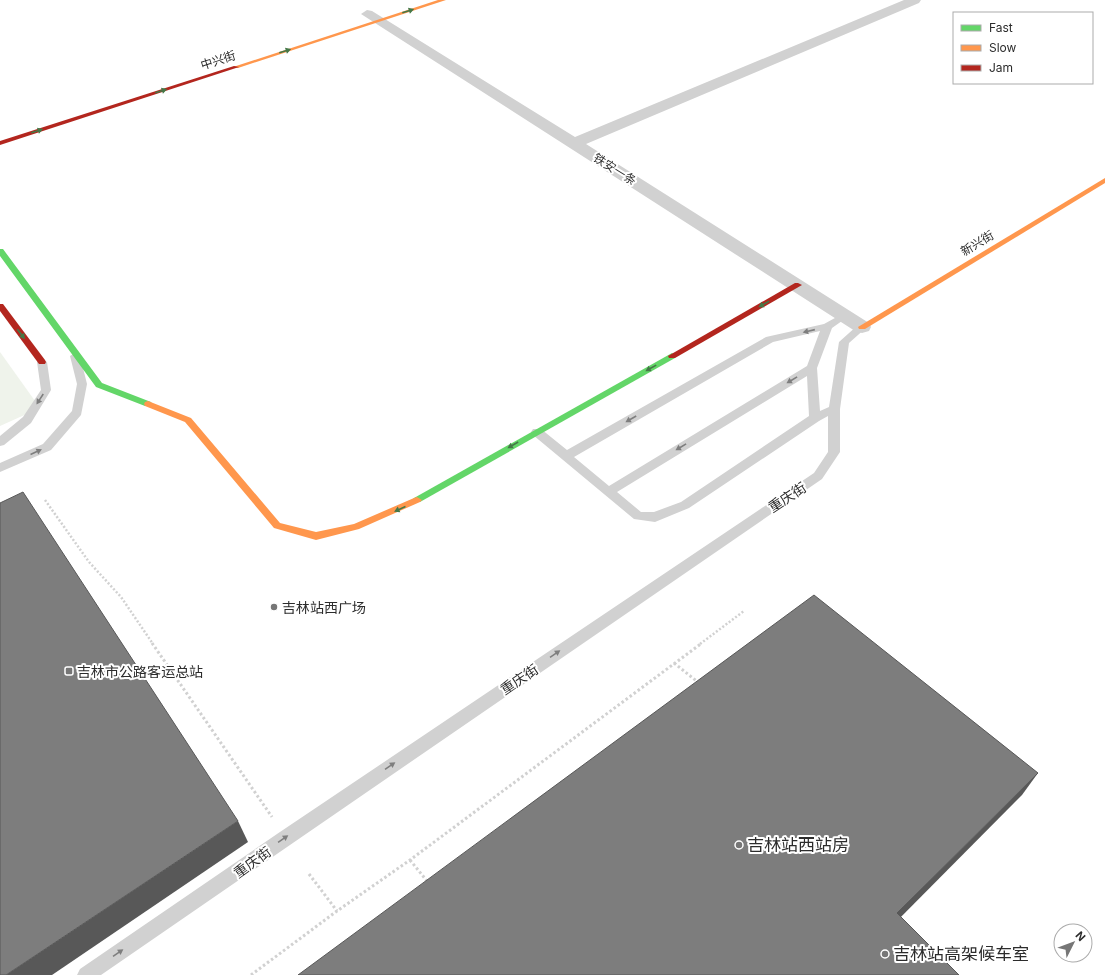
<svg xmlns="http://www.w3.org/2000/svg" width="1105" height="975" font-family="Inter,'Noto Sans SC',sans-serif">
<style>
.green{fill:#eff3eb}
.lines{fill:none;stroke-linecap:round;stroke-linejoin:round}
.path-far1{stroke:#d1d1d1;stroke-width:2.5;stroke-dasharray:2 2;stroke-linecap:butt}
.path{stroke:#d1d1d1;stroke-width:3;stroke-dasharray:2.5 2.5;stroke-linecap:butt}
.lane{fill:#d1d1d1;fill-rule:evenodd}
.street{fill:#d1d1d1;fill-rule:evenodd}
.fast{fill:#63d668;fill-rule:evenodd}
.slow{fill:#ff974d;fill-rule:evenodd}
.jam{fill:#b3261e;fill-rule:evenodd}
.shaded-wall{fill:#585858}
.building{fill:#7d7d7d;stroke:#585858}
.oneway{fill:#457847}
.oneway2{fill:#7e7e7e}
.poi-dot{fill:#767676;stroke:#fff;stroke-width:1.5}
.labels{text-anchor:middle;dominant-baseline:central;stroke-width:4;stroke-linejoin:round;paint-order:stroke}
.far-street-label{font-size:12px;fill:#2c2c2c;stroke:#fff}
.street-label{font-size:14px;fill:#2c2c2c;stroke:#fff}
.poi-label{font-size:14px;fill:#2c2c2c;stroke:#fff;text-anchor:start}
.near-poi-label{font-size:17px;fill:#2c2c2c;stroke:#fff;text-anchor:start}
</style>
<rect width="100%" height="100%" fill="#fff"/>
<polygon class="green" points="0,352 40,408 0,426"/>
<g class="lines">
<g class="path-far1">
<polyline points="45,500 89,562 121,597 153,644"/>
<polyline points="700,644 744,611"/>
</g>
<g class="path">
<polyline points="152,643 272,817"/>
<polyline points="674,663 699,683"/>
<polyline points="410,860 427,881"/>
<polyline points="309,874 337,911"/>
<polyline points="251,975 337,911 410,860 702,643"/>
</g>
<g class="lane">
<path d="M 844,313 L 849,316 L 832,328 L 817,368 L 820,411 L 829,407 L 839,342 L 858,325 L 862,324 L 867,327 L 849,343 L 840,409 L 840,452 L 822,479 L 101,975 L 77,975 L 80,969 L 277,834 L 814,473 L 828,452 L 828,416 L 819,421 L 689,508 L 655,522 L 634,519 L 533,435 L 531,432 L 533,429 L 541,429 L 567,450 L 766,337 L 824,324 ZM 820,331 L 807,366 L 609,486 L 574,457 L 773,342 ZM 807,376 L 809,416 L 681,502 L 654,512 L 641,512 L 617,492 Z"/>
<polygon points="75,353 80,356 87,384 81,415 51,450 0,472 0,463 43,444 72,411 77,384 70,356"/>
<polygon points="42,359 47,362 51,390 31,423 4,445 0,446 0,436 23,417 41,390 37,362"/>
</g>
<polygon class="street" points="904,0 921,0 919,3 586,144 869,323 871,327 869,331 862,333 855,331 361,14 367,10 372,11 575,137"/>
<g class="fast">
<polygon points="0,249 3,249 102,383 151,402 152,404 151,406 145,406 96,387 0,256"/>
<polygon points="672,353 676,356 675,358 420,502 414,502 412,500 414,498"/>
</g>
<g class="slow">
<polygon points="438,0 446,0 238,68 233,67"/>
<polygon points="1105,178 1105,183 865,329 859,329 858,327"/>
<polygon points="148,401 191,418 280,523 316,532 354,524 414,498 417,497 422,500 420,502 359,529 316,540 274,528 185,422 145,406 144,404 145,402"/>
</g>
<g class="jam">
<polygon points="234,66 239,67 0,145 0,141"/>
<polygon points="795,283 798,283 802,285 675,358 669,358 668,356"/>
<polygon points="0,304 3,304 45,360 46,362 45,364 39,364 0,311"/>
</g>
</g>
<g class="shaded-wall">
<polygon points="1038,773 1022,795 885,933 897,913"/>
<polygon points="238,821 248,842 52,975 6,975"/>
</g>
<g class="building">
<polygon points="23,492 238,821 6,975 0,975 0,503"/>
<polygon points="814,595 1038,773 897,913 959,975 298,975"/>
</g>
<defs><path id="oneway-solid" d="M-6-.8H1V-3.2L6.5 0L1 3.2V.8H-6Z"/></defs>
<g class="oneway">
<use href="#oneway-solid" transform="translate(408 11) rotate(-18)"/>
<use href="#oneway-solid" transform="translate(285 51) rotate(-18)"/>
<use href="#oneway-solid" transform="translate(161 91) rotate(-18)"/>
<use href="#oneway-solid" transform="translate(37 131) rotate(-18)"/>
<use href="#oneway-solid" transform="translate(764 304) rotate(151)"/>
<use href="#oneway-solid" transform="translate(21 334) rotate(53)"/>
<use href="#oneway-solid" transform="translate(651 368) rotate(151)"/>
<use href="#oneway-solid" transform="translate(513 445) rotate(150)"/>
<use href="#oneway-solid" transform="translate(400 509) rotate(156)"/>
</g>
<g class="oneway2">
<use href="#oneway-solid" transform="translate(809 331) rotate(167)"/>
<use href="#oneway-solid" transform="translate(792 380) rotate(149)"/>
<use href="#oneway-solid" transform="translate(40 399) rotate(123)"/>
<use href="#oneway-solid" transform="translate(631 419) rotate(150)"/>
<use href="#oneway-solid" transform="translate(681 447) rotate(149)"/>
<use href="#oneway-solid" transform="translate(36 452) rotate(-24)"/>
<use href="#oneway-solid" transform="translate(555 654) rotate(-34)"/>
<use href="#oneway-solid" transform="translate(390 766) rotate(-34)"/>
<use href="#oneway-solid" transform="translate(283 839) rotate(-35)"/>
<use href="#oneway-solid" transform="translate(118 953) rotate(-34)"/>
</g>
<g class="poi-dot">
<circle cx="274" cy="607" r="4"/>
<rect x="65" y="667" width="8" height="8" rx="2"/>
<circle cx="739" cy="845" r="4"/>
<circle cx="885" cy="954" r="4"/>
</g>
<g class="labels">
<g class="far-street-label">
<text transform="translate(218 60) rotate(-18)">中兴街</text>
<text transform="translate(615 169) rotate(32)">铁安一条</text>
<text transform="translate(977 243) rotate(-31)">新兴街</text>
</g>
<g class="street-label">
<text transform="translate(787 497) rotate(-33)">重庆街</text>
<text transform="translate(519 679) rotate(-34)">重庆街</text>
<text transform="translate(252 862) rotate(-36)">重庆街</text>
</g>
<g class="poi-label">
<text x="282" y="607">吉林站西广场</text>
<text x="77" y="671">吉林市公路客运总站</text>
</g>
<g class="near-poi-label">
<text x="747" y="845">吉林站西站房</text>
<text x="893" y="954">吉林站高架候车室</text>
</g>
</g>
<rect x="953" y="12" width="140" height="72" fill="#ffffff" stroke="#ababab"/>
<rect x="961" y="25" width="20" height="6" fill="#63d668" stroke="#ababab"/>
<text x="989" y="32" font-size="12" fill="#2c2c2c">Fast</text>
<rect x="961" y="45" width="20" height="6" fill="#ff974d" stroke="#ababab"/>
<text x="989" y="52" font-size="12" fill="#2c2c2c">Slow</text>
<rect x="961" y="65" width="20" height="6" fill="#b3261e" stroke="#ababab"/>
<text x="989" y="72" font-size="12" fill="#2c2c2c">Jam</text>
<g transform="translate(1073 943) rotate(48)"><circle r="19" fill="#ffffff" stroke="#ababab"/>
<path d="M0-3L7 15L0 10L-7 15Z" fill="#767676"/>
<text y="-6" font-size="11" font-weight="bold" text-anchor="middle" fill="#2c2c2c">N</text>
</g>
</svg>
